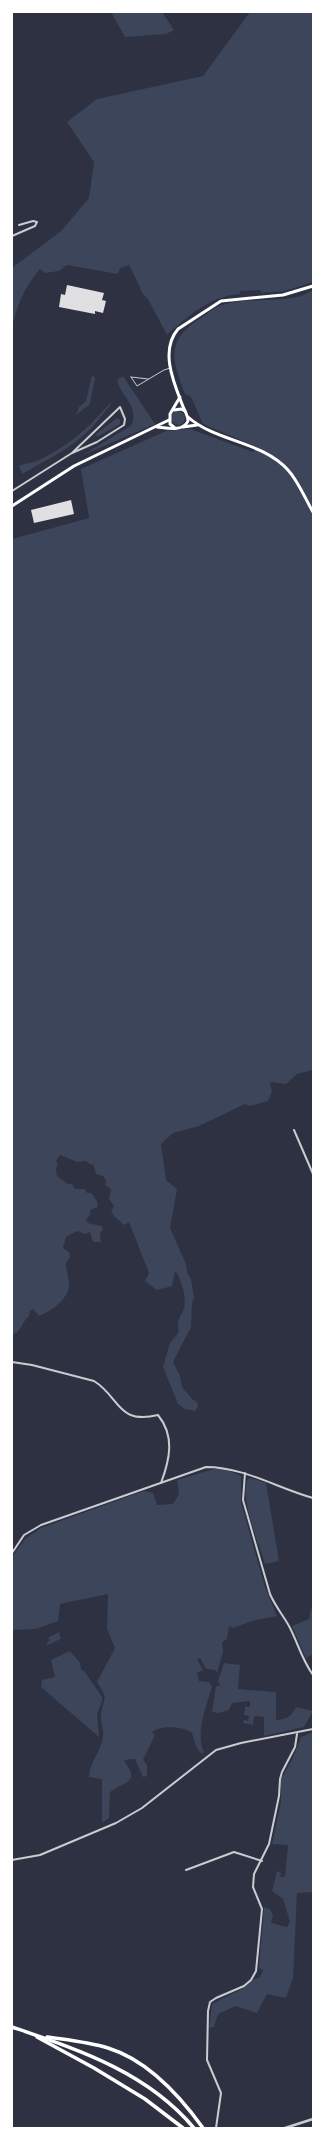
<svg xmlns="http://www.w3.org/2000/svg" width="325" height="2140" font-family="Commissioner,sans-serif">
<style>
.green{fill:#3c4559}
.building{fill:#e0e0e3}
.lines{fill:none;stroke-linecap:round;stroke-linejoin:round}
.service{stroke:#caccd0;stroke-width:1}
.minor{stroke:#caccd0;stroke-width:2}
.tertiary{stroke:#caccd0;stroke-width:2.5}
.secondary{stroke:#fff;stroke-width:3}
.primary{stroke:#fff;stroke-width:3.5}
</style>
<rect width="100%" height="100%" fill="#2d3142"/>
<g class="green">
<polygon points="111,12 162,12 174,30 166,34 125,37"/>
<path d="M 250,12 L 313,12 L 313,282 L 284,291 L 261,293 L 261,290 L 240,291 L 240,294 C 210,296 188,316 167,335 L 148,299 L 143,294 L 129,265 L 120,268 L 118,274 L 67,265 L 59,271 L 45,273 L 40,269 C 23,290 18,303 12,328 L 12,268 L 61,231 L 89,198 L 94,162 L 67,122 L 97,99 L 203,76 Z"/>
<path d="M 313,290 L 313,1070 L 297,1074 L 286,1084 L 270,1082 L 272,1091 L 268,1101 L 250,1106 L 245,1104 L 199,1126 L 173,1133 L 161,1144 L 166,1180 L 177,1189 L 170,1228 L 186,1264 L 187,1272 L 191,1279 L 194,1298 L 192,1303 L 191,1327 L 173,1362 L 180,1376 L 182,1387 L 192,1399 L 197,1402 L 198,1406 L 195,1411 L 185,1409 L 178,1404 L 163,1367 L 170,1343 L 179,1332 C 176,1319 180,1319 184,1308 C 187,1299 181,1277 175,1271 L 172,1286 L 157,1290 L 145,1281 L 149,1273 L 129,1222 L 124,1225 L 114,1216 L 111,1211 L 114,1206 L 109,1199 L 111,1189 L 105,1185 L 106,1181 L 103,1176 L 96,1174 L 93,1164 L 91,1165 L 86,1161 L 77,1162 L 60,1155 L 56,1161 L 58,1164 L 56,1169 L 57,1176 L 68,1184 L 72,1184 L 75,1189 L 85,1189 L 87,1193 L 91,1193 L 97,1201 L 98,1207 L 90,1210 L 90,1215 L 86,1219 L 88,1223 L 101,1226 L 103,1229 L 100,1234 L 101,1242 L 93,1242 L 90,1232 L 85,1234 L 77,1231 L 66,1237 L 63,1248 L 69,1252 L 70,1257 L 66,1263 C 66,1270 69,1279 69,1285 C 69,1299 50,1312 39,1316 L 33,1309 L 30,1311 L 29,1316 C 22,1322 22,1329 15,1334 L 12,1333 L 12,539 L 89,518 L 81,469 L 166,431 L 190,429 L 253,452 L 257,447 L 203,424 L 191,397 L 185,394 C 173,362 165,343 196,321 C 203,317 210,311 217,307 C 241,296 271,303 296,297 C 302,296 308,293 313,290 Z"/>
<polygon points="92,376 95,377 90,404 76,415 79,407 86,401"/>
<path d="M 123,376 L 155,424 L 81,456 L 132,425 C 139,405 121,397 117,380 Z"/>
<path d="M 111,402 C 111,406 106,410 103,414 C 81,444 54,456 22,474 L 19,466 C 25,463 33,463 39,460 C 72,444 88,428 111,402 Z"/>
<circle cx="178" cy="418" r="7"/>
<polygon points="117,418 120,420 120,424 97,437 96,434"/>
<path d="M 214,1469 L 225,1469 L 241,1476 L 241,1502 L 265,1587 L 277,1616 L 252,1621 L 233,1628 L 229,1626 L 227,1639 L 222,1642 L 223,1652 L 217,1673 L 215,1670 L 206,1669 L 200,1658 L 197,1659 L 203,1670 L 197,1673 L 199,1681 L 209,1682 L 212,1687 C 206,1706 195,1735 204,1752 L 202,1754 C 195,1747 195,1742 192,1733 C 184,1726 160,1725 152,1732 L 155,1735 L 143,1760 L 147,1765 L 147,1776 L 143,1777 L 135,1759 L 129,1759 L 124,1761 C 140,1781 127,1781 110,1792 L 109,1818 L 102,1823 L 102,1779 L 89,1777 C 89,1763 102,1750 103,1736 C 104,1729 100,1721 101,1714 C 104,1696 109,1700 97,1682 L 115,1648 L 107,1629 L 108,1594 L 60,1604 L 58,1621 L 36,1629 L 12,1630 L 12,1557 L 25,1539 L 41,1528 L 144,1491 L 153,1493 L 157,1505 L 173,1504 L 179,1494 L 177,1480 Z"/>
<path d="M 251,1478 L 266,1483 L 279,1561 L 265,1564 C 259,1543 239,1498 248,1479 Z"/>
<polygon points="311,1609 313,1609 313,1654 306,1658 292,1626 309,1619"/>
<polygon points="59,1632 61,1639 47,1645 47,1642 50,1641 48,1638"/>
<polygon points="70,1651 80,1663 81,1670 84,1671 102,1697 102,1701 97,1714 99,1737 41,1687 42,1680 55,1677 51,1660"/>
<path d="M 224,1663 L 240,1665 L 238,1689 L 276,1692 L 276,1720 C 287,1719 291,1717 296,1707 L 313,1711 L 304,1727 L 264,1736 L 264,1717 L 254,1716 L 253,1725 L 243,1723 L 244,1720 L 248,1721 L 249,1716 L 244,1715 L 245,1707 L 250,1707 L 250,1701 L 232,1703 L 229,1710 L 219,1713 L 212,1712 L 216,1686 L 220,1686 L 218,1681 Z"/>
<polygon points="313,1732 313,1892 297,1893 293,1978 286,1998 267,1994 257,2013 236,2006 218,2014 214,2027 209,2028 212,2004 244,1988 253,1980 260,1977 263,1970 259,1968 264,1907 270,1909 273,1915 271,1923 287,1927 290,1922 283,1899 272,1891 277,1871 281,1873 280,1877 285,1877 288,1845 272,1844 281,1802 281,1779 292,1760 301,1737"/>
</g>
<g class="building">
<polygon points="67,285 104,293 102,300 106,301 103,313 95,311 95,314 59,307 61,294 65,295"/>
<polygon points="71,500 74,514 34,523 31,510"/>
</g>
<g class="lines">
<g class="service">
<polyline points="131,377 137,386 164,370 170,368"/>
<polyline points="131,377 148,379"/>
</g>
<g class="minor">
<polyline points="12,236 35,226 37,222 33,221 19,225"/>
<polyline points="12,491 72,453 97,442 124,425 125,419 120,407 72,453"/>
<polyline points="294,1130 313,1174"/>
<path d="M 12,1362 L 32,1365 L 94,1381 C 120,1397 117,1425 158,1415 C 175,1436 170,1459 161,1483"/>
<path d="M 245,1473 L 243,1500 L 270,1594 C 275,1606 283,1615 289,1626 C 298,1643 302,1660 313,1675"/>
<path d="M 12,1553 L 24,1535 L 41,1525 L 206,1467 C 244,1467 277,1488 313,1498"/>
<polyline points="12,1860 40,1855 116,1823 142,1808 216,1750 241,1743 313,1729"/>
<polyline points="186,1870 234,1852 262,1861"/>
<polyline points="216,2128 221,2093 207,2060 208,2011 210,2002 216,1998 244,1986 251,1980 256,1971 262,1909 253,1887 254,1874 269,1844 279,1796 280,1779 282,1772 295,1747 297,1734"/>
</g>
<polyline class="tertiary" points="285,2128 313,2119"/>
<g class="secondary">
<polyline points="174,410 181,409 185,411"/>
<path d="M 188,417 C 216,442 262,441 288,470 C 298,481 305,498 313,512"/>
<path d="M 157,427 C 167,428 183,432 188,421 C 188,415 184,410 182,404 C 173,381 160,350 178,329 L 221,301 L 283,295 L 313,286"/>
<polyline points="183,427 197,425"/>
<polyline points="175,428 170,424 170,414 180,397"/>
<polyline points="12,506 74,466 169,420"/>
</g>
<g class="primary">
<path d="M 12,2027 C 79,2050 147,2072 194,2128"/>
<polyline points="37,2037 94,2068 145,2099 183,2128"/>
<path d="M 47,2037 C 67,2040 88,2042 108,2048 C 147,2060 180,2096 203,2128"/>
</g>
</g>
<rect width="325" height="2140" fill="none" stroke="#ffffff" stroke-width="26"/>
</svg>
